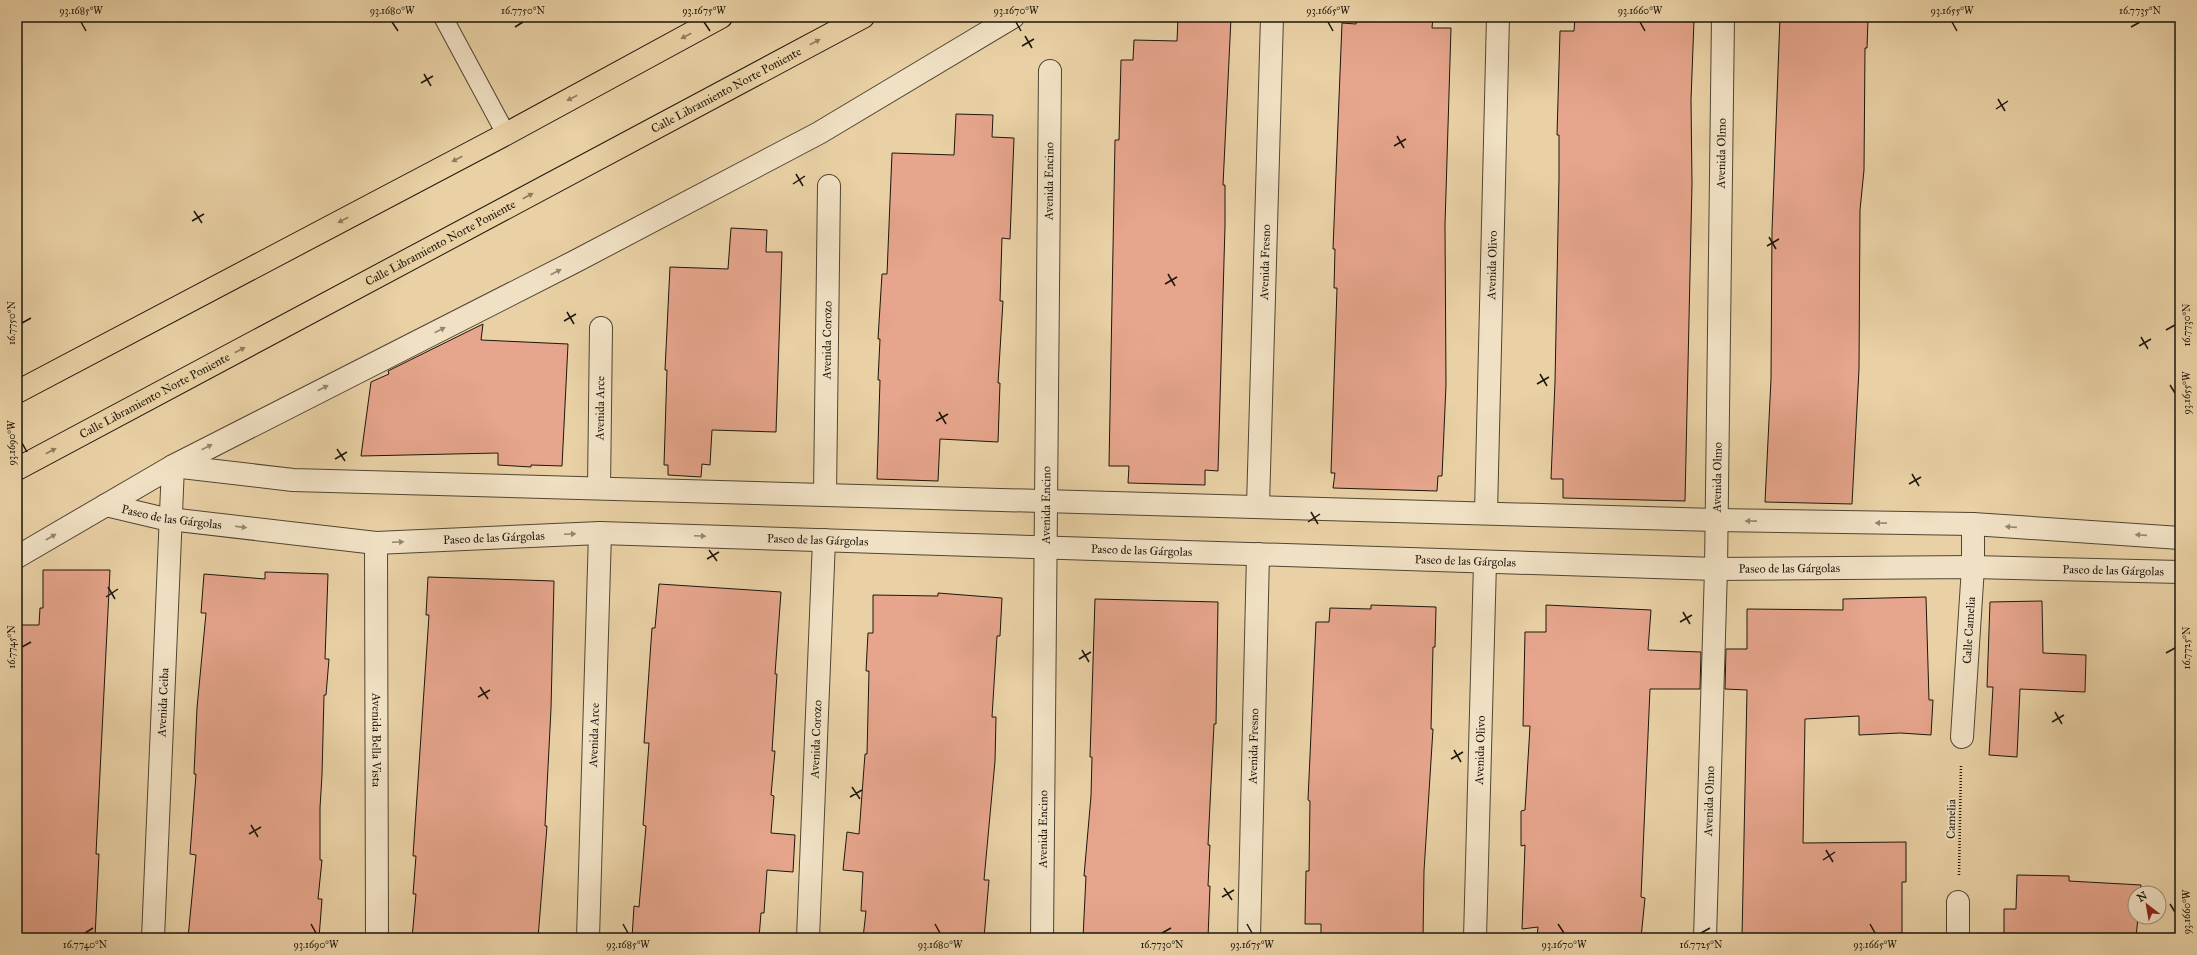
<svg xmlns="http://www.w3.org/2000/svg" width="2197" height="955" font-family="'IM FELL Great Primer',serif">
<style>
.building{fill:#e6a58c;stroke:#1d160c}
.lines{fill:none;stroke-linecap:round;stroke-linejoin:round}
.service-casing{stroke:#504532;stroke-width:20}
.minor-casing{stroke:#504532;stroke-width:24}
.tertiary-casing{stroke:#504532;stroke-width:24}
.trunk-casing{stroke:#1d160c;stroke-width:24}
.path{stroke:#1d160c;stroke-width:2.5;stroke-dasharray:1 2;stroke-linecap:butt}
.service{stroke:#f1e1c4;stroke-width:18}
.minor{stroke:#f1e1c4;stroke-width:22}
.tertiary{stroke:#f1e1c4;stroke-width:22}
.trunk{stroke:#e9d1a5;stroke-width:22}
.oneway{fill:#8d7d60}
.oneway2{fill:#928671}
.ticks{fill:none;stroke:#1d160c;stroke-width:1.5}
.labels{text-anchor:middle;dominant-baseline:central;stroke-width:4;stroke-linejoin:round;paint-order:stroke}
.street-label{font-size:12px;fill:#1d160c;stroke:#f1e1c4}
.neatline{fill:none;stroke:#1d160c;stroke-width:1.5}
.ticks-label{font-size:10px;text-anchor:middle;fill:#1d160c}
</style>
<rect width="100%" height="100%" fill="#e9d1a5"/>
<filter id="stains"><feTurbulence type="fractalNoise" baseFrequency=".005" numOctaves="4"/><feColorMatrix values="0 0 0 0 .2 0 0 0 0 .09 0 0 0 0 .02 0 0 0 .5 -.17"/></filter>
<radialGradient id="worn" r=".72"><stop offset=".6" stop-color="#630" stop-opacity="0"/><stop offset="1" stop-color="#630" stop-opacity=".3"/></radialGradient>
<g class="building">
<polygon points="1178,17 1231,18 1223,185 1225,185 1225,226 1218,471 1205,470 1205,485 1128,483 1129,466 1109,466 1115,140 1119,140 1121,60 1133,60 1134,40 1177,41"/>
<polygon points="1356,17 1433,17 1432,28 1451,28 1445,225 1446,385 1442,476 1438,476 1437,491 1333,488 1335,473 1331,473 1337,288 1334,288 1335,249 1333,249 1342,23 1356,24"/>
<polygon points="1575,17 1694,20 1691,100 1692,183 1685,501 1563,498 1563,479 1551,479 1555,382 1559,178 1559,135 1557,135 1560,31 1574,31"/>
<polygon points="1780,17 1868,19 1867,48 1865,48 1864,170 1860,210 1859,369 1852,504 1765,502 1771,379 1772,231"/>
<polygon points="956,114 993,115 992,137 1014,138 1010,239 1002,238 1000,301 1003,301 998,383 1000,383 998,442 940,439 938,481 877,479 880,380 878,380 880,339 878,339 882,274 887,274 892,153 954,155"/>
<polygon points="731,228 767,230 766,252 782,252 776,432 712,430 710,465 702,464 701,477 668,475 668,465 664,465 667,370 665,370 670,267 728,269"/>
<polygon points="483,324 481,340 568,344 562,466 531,465 531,467 498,465 498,453 361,456 371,382 389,374 388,371"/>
<polygon points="43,570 110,570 96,854 99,854 95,938 31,938 31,934 17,933 17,625 39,625 40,608 43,608"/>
<polygon points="265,572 328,574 325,659 329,659 326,695 324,695 322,775 320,808 320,860 322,860 318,899 322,899 319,938 188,938 196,855 190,854 196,774 194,774 197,708 206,613 201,613 204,574 265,579"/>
<polygon points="428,577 554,581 551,709 545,826 547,826 538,938 412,938 416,894 413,894 416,856 413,856 429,615 426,615"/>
<polygon points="659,584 781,592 775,674 777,674 772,751 775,751 771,795 774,796 771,833 795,835 793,872 767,870 764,913 761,913 759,938 632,938 634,906 639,907 646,826 643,825 649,743 644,743 652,628 655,628"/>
<polygon points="938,593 1002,598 1000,636 997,636 992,717 996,717 995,761 984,880 989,880 984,938 863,938 866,911 861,911 863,872 843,870 847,832 859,834 865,754 867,754 869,671 866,671 868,633 873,633 873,595 938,596"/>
<polygon points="1926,597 1929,700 1933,700 1931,735 1900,733 1859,735 1859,716 1805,719 1803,843 1906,842 1906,882 1902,882 1902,933 1804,935 1804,938 1742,938 1747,690 1725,689 1726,649 1747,649 1747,609 1843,610 1843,599"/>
<polygon points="1095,599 1218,602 1216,724 1214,724 1208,845 1210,845 1208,886 1210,886 1208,938 1083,938 1086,876 1084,876 1091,796 1092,757 1090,757"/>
<polygon points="2042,601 2043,653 2086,655 2085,692 2020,689 2017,757 1989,755 1993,687 1987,687 1990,602"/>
<polygon points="1371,605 1436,607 1435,647 1433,647 1431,729 1433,729 1424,871 1423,938 1321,938 1321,924 1305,924 1306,871 1309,871 1310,801 1308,800 1316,622 1329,622 1330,608 1371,609"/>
<polygon points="1546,605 1651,610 1648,650 1701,652 1700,689 1650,689 1641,897 1645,898 1641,938 1537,938 1538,927 1522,929 1525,845 1521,846 1521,811 1525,810 1530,726 1523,726 1525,632 1546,632"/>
<polygon points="2017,875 2069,876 2069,881 2141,885 2140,893 2135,893 2135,917 2138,917 2136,938 2105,938 2105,936 2004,937 2004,909 2016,909"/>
</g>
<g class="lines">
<g class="service-casing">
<polyline id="service" points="443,17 506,134"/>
</g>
<g class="minor-casing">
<g id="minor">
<path id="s1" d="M 599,488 L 601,328"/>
<path id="s2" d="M 825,494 L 829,186"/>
<path id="s3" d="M 1258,506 L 1272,17"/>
<path id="s4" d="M 1486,513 L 1498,17"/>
<path id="s5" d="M 376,543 L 377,938"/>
<path id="s6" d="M 1962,737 L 1973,567 L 1973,524"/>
<path id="s7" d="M 153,938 L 173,466 L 576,261 L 819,133 L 1013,17"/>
<path id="s8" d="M 588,938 L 600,533"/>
<path id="s9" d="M 808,938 L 824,540"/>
<path id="s10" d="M 1042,938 L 1050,71"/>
<path id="s11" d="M 1249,938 L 1258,554"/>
<path id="s12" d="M 1475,938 L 1485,562"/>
<path id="s13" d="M 1705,938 L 1716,569 L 1723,17"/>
<polyline points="1958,938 1958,902"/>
</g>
</g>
<g class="tertiary-casing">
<g id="tertiary">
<path id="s14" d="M 106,505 L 161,518 L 376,543 L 600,533 L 1716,569 L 1973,567 L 2180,572"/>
<polyline points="17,557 173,466 293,480 1715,520 1973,524 2180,538"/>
</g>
</g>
<g class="trunk-casing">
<g id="trunk">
<polyline points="17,392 506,134 721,17"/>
<path id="s15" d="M 17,469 L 863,17"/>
</g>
</g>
<polyline class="path" points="1959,875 1961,764"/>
<use href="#service" class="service"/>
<use href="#minor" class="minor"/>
<use href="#tertiary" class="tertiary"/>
<use href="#trunk" class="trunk"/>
</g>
<defs><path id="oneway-solid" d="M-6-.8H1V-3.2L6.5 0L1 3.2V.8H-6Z"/></defs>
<g class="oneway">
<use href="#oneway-solid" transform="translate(686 36) rotate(152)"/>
<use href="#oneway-solid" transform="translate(815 42) rotate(-28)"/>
<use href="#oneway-solid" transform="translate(572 98) rotate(152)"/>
<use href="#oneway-solid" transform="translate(457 159) rotate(152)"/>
<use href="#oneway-solid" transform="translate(528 196) rotate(-28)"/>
<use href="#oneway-solid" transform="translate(343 220) rotate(152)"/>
<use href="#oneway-solid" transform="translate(240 350) rotate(-28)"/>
<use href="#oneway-solid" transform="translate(51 451) rotate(-28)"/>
</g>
<g class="oneway2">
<use href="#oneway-solid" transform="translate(556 272) rotate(-27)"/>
<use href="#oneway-solid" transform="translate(440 330) rotate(-27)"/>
<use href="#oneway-solid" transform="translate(323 388) rotate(-27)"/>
<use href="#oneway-solid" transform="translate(207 447) rotate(-27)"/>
<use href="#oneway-solid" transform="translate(1751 521) rotate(-179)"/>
<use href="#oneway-solid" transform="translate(1881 523) rotate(-179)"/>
<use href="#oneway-solid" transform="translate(241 527) rotate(7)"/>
<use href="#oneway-solid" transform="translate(2011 527) rotate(-176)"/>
<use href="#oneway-solid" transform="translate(570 534) rotate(-3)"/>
<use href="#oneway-solid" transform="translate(2141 535) rotate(-176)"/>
<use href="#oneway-solid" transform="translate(700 536) rotate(2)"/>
<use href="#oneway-solid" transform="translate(51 537) rotate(-30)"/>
<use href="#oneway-solid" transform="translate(398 542) rotate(-3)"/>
</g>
<path class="ticks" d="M 81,22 L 86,31M 392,22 L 398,31M 704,22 L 710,31M 1016,22 L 1021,31M 1328,22 L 1333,31M 1640,22 L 1645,31M 1952,22 L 1957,31M 515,27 L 523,22M 2131,27 L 2140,22M 1025,36 L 1032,48M 1022,46 L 1034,39M 424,74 L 431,86M 421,83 L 433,76M 1998,99 L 2005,111M 1996,109 L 2008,101M 1397,136 L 1404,148M 1394,146 L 1406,139M 796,174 L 803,186M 793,184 L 805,176M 194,211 L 202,223M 192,221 L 204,214M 1769,237 L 1776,249M 1767,246 L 1779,239M 1168,274 L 1175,286M 1165,284 L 1177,277M 567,312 L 574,324M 564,321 L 576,314M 22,323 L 31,318M 2166,330 L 2175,325M 2141,337 L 2148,349M 2139,346 L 2151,339M 1540,374 L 1547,386M 1537,384 L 1549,377M 2170,385 L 2175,393M 939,412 L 946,424M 936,421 L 948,414M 22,443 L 27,452M 337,449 L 345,461M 335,459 L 347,452M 1912,474 L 1919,486M 1909,484 L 1921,477M 1311,512 L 1318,524M 1308,522 L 1320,514M 709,550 L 717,561M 707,559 L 719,552M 108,587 L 115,599M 106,597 L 118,589M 1683,612 L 1690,624M 1680,622 L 1692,615M 22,647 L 31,642M 1082,650 L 1089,662M 2166,653 L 2175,648M 1079,659 L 1091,652M 480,687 L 488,699M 478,697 L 490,690M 2055,712 L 2062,724M 2052,722 L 2064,715M 1454,750 L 1461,762M 1451,759 L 1463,752M 852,787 L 860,799M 850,797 L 862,790M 251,825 L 258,837M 249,834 L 261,827M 1826,850 L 1833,862M 1823,860 L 1835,852M 1224,888 L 1232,900M 1222,897 L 1234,890M 2170,904 L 2175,912M 311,924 L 316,933M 623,924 L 628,933M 935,924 L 940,933M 1247,924 L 1252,933M 1558,924 L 1564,933M 1870,924 L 1875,933M 85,933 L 93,928M 1162,933 L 1171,928M 1701,933 L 1710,928"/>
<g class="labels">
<g class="street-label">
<text stroke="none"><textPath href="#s15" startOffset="804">Calle Libramiento Norte Poniente</textPath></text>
<text stroke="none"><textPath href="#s13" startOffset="785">Avenida Olmo</textPath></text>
<text stroke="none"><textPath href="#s10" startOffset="757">Avenida Encino</textPath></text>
<text stroke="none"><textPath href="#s15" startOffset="480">Calle Libramiento Norte Poniente</textPath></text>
<text stroke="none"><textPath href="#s3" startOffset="244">Avenida Fresno</textPath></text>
<text stroke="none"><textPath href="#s4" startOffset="248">Avenida Olivo</textPath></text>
<text stroke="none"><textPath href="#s2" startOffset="154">Avenida Corozo</textPath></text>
<text stroke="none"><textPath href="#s15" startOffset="156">Calle Libramiento Norte Poniente</textPath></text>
<text stroke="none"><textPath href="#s1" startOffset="80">Avenida Arce</textPath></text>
<text stroke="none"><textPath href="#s13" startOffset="461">Avenida Olmo</textPath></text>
<text stroke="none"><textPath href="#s10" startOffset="433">Avenida Encino</textPath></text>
<text stroke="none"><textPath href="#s14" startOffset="67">Paseo de las Gárgolas</textPath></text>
<text stroke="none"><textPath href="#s14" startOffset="391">Paseo de las Gárgolas</textPath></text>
<text stroke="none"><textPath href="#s14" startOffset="715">Paseo de las Gárgolas</textPath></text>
<text stroke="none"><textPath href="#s14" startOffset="1039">Paseo de las Gárgolas</textPath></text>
<text stroke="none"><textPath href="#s14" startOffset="1363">Paseo de las Gárgolas</textPath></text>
<text stroke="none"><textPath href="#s14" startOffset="1687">Paseo de las Gárgolas</textPath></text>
<text stroke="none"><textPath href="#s14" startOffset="2011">Paseo de las Gárgolas</textPath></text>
<text stroke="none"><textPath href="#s6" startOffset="107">Calle Camelia</textPath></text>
<text stroke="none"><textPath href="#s7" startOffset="236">Avenida Ceiba</textPath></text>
<text stroke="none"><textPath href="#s8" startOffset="203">Avenida Arce</textPath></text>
<text stroke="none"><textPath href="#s9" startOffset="199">Avenida Corozo</textPath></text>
<text stroke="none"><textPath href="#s5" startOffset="197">Avenida Bella Vista</textPath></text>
<text stroke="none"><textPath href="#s11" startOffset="192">Avenida Fresno</textPath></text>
<text stroke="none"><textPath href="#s12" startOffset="188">Avenida Olivo</textPath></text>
<text stroke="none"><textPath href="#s13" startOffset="137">Avenida Olmo</textPath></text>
<text transform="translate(1951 819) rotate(-89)">Camelia</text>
<text stroke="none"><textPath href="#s10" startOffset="109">Avenida Encino</textPath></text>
</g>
</g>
<rect width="2197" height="955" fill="none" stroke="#e9d1a5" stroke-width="44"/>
<g transform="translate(2147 905) rotate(329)"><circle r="19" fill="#f1e1c4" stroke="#9c907a"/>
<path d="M0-3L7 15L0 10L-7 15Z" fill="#8f2418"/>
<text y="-6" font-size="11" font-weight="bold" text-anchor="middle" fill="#1d160c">N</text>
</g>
<rect x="22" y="22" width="2153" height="911" class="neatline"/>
<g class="ticks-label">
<text x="81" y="14">93.1685°W</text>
<text x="392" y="14">93.1680°W</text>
<text x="523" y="14">16.7750°N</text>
<text x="704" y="14">93.1675°W</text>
<text x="1016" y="14">93.1670°W</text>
<text x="1328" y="14">93.1665°W</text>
<text x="1640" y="14">93.1660°W</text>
<text x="1952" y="14">93.1655°W</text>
<text x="2140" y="14">16.7735°N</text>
<text transform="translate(11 323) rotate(-90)" y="4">16.7750°N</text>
<text transform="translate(2186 325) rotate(-90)" y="4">16.7730°N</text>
<text transform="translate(2186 393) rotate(-90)" y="4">93.1655°W</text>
<text transform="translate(11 443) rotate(-90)" y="4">93.1690°W</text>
<text transform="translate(11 647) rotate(-90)" y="4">16.7745°N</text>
<text transform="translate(2186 648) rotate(-90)" y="4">16.7725°N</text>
<text transform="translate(2186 912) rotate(-90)" y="4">93.1660°W</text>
<text x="85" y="948">16.7740°N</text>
<text x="316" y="948">93.1690°W</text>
<text x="628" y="948">93.1685°W</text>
<text x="940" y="948">93.1680°W</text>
<text x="1162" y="948">16.7730°N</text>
<text x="1252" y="948">93.1675°W</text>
<text x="1564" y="948">93.1670°W</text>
<text x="1701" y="948">16.7725°N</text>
<text x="1875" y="948">93.1665°W</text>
</g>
<rect width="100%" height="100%" filter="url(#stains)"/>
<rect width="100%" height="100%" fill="url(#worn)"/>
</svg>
